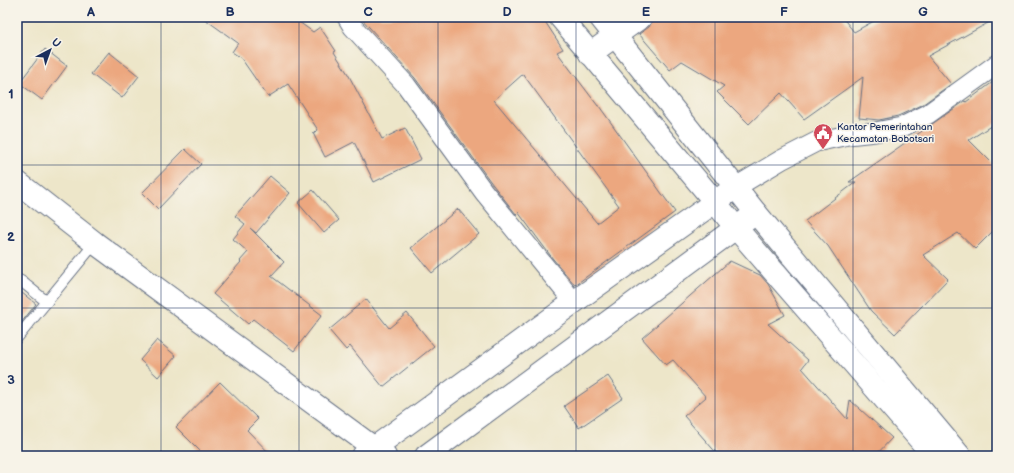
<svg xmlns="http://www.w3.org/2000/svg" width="1014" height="473" font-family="'Balsamiq Sans',sans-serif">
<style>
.building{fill:#eca77f;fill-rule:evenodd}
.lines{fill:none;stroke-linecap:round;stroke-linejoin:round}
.lane-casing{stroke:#646f83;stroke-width:12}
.street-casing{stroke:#646f83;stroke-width:21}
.secondary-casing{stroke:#646f83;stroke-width:24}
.primary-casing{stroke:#646f83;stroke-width:24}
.lane{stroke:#fff;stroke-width:10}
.street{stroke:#fff;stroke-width:19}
.secondary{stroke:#fff;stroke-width:22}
.primary{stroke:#fff;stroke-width:22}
.grid{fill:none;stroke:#1b2f5e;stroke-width:1;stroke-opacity:0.55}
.labels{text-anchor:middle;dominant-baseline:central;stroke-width:3;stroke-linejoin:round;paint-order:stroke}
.poi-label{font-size:10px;fill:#1b2f5e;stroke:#f7f3e8;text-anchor:start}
.neatline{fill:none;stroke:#1b2f5e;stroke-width:1.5}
.grid-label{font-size:13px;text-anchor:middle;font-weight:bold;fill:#1b2f5e}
</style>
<rect width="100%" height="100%" fill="#f7f3e8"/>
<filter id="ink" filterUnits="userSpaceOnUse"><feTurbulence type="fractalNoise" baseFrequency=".025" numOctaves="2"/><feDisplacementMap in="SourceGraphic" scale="8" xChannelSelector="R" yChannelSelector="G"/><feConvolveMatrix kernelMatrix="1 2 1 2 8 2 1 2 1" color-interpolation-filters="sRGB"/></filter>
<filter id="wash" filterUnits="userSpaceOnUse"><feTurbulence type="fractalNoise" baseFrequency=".012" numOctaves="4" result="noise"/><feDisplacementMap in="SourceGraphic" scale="16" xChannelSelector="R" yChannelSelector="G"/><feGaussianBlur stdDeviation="0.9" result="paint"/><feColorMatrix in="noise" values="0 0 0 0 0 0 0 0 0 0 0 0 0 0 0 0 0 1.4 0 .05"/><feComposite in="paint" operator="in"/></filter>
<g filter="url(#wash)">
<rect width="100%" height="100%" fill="#ede6c9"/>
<g id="blocks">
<g class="building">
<polygon points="202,17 292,17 313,32 320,27 336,51 334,52 348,74 382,139 405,128 421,159 374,182 354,142 325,157 313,133 318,130 288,84 268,97 241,58 232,52 238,43"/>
<path d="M 360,17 L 542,17 L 563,49 L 557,52 L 598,106 L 599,106 L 675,212 L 575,285 L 553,259 L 518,212 L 516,214 L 493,185 L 415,78 ZM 523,74 L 619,206 L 597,223 L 494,100 Z"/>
<polygon points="653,17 842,17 854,32 881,17 997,17 997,18 928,56 951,84 922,105 898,116 879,120 859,118 863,77 804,119 781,93 749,124 717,92 724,86 682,61 670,70 639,34 649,27 652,22"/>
<polygon points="45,49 67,66 42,100 19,83"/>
<polygon points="109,52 139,76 122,98 91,74"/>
<polygon points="997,79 997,122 969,140 997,168 997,227 975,249 958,233 923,255 948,279 895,334 871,311 828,246 805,221 856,182 849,182 965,101 966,102"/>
<polygon points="185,149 201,164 158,209 142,193"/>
<polygon points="270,176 290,193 256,233 250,228 284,262 271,276 322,315 294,351 253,319 248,324 213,294 241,262 240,261 248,252 233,239 245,224 235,216"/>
<polygon points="313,190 339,220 324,233 298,203"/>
<polygon points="458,209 479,234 432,273 411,248"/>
<polygon points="730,261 760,275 768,284 785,315 768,324 808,360 802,368 847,419 850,400 892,438 875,456 719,456 684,416 706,397 673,360 666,365 642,338"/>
<polygon points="17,289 36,304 17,328"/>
<polygon points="366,299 389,328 407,313 434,346 383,387 350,346 346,350 329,330"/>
<polygon points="157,340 176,356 158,377 140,360"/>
<polygon points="608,376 623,398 579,428 564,406"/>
<polygon points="220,382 258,419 247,430 272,456 205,456 176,427"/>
</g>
</g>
</g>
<g filter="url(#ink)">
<use href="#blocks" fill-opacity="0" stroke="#646f83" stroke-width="1"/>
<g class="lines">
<g class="lane-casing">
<g id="lane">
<polyline points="17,279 21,281 47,302"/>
<polyline points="17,338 95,243"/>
</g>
</g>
<g class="street-casing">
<g id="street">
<polyline points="347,17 353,27 406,85 484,192 574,302"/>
<polyline points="736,187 781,160 816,142 848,135 875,132 902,127 928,114 997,64"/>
</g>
</g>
<g class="secondary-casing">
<g id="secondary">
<polyline points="590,54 641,17"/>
<polyline points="756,213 960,456"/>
<polyline points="736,228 934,456"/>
</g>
</g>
<g class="primary-casing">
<g id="primary">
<polyline points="560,17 715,202 736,228"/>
<polyline points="17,182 95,243 385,456"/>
<polyline points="363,456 574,302 736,187"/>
<polyline points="426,456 756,213 600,17"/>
</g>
</g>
<use href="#lane" class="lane"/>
<use href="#street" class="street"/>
<use href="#secondary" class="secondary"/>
<use href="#primary" class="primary"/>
</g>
</g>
<path class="grid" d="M 161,17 L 161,456M 299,17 L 299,456M 438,17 L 438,456M 576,17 L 576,456M 715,17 L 715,456M 853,17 L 853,456M 17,165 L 997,165M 17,308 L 997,308"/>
<defs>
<g id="civic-pin" transform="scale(1)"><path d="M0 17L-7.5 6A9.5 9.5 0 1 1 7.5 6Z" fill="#d1495b" stroke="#f7f3e8"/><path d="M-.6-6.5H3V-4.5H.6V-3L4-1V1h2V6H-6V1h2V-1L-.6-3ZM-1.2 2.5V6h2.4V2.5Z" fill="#fff"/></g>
</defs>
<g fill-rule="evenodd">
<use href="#civic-pin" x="823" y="133"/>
</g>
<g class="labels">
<g class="poi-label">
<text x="837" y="127">Kantor Pemerintahan<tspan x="837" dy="12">Kecamatan Bobotsari</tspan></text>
</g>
</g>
<rect width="1014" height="473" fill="none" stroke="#f7f3e8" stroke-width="44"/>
<g transform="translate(50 50) rotate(41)" stroke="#f7f3e8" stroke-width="3" paint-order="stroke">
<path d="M0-3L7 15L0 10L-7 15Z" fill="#1b2f5e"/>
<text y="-6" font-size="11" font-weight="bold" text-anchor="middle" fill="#1b2f5e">U</text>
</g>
<rect x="22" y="22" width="970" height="429" class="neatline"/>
<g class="grid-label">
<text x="91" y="16">A</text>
<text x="230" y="16">B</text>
<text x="368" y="16">C</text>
<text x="507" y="16">D</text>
<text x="646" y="16">E</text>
<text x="784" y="16">F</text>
<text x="923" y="16">G</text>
<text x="11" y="98">1</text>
<text x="11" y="241">2</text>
<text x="11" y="384">3</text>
</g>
</svg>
